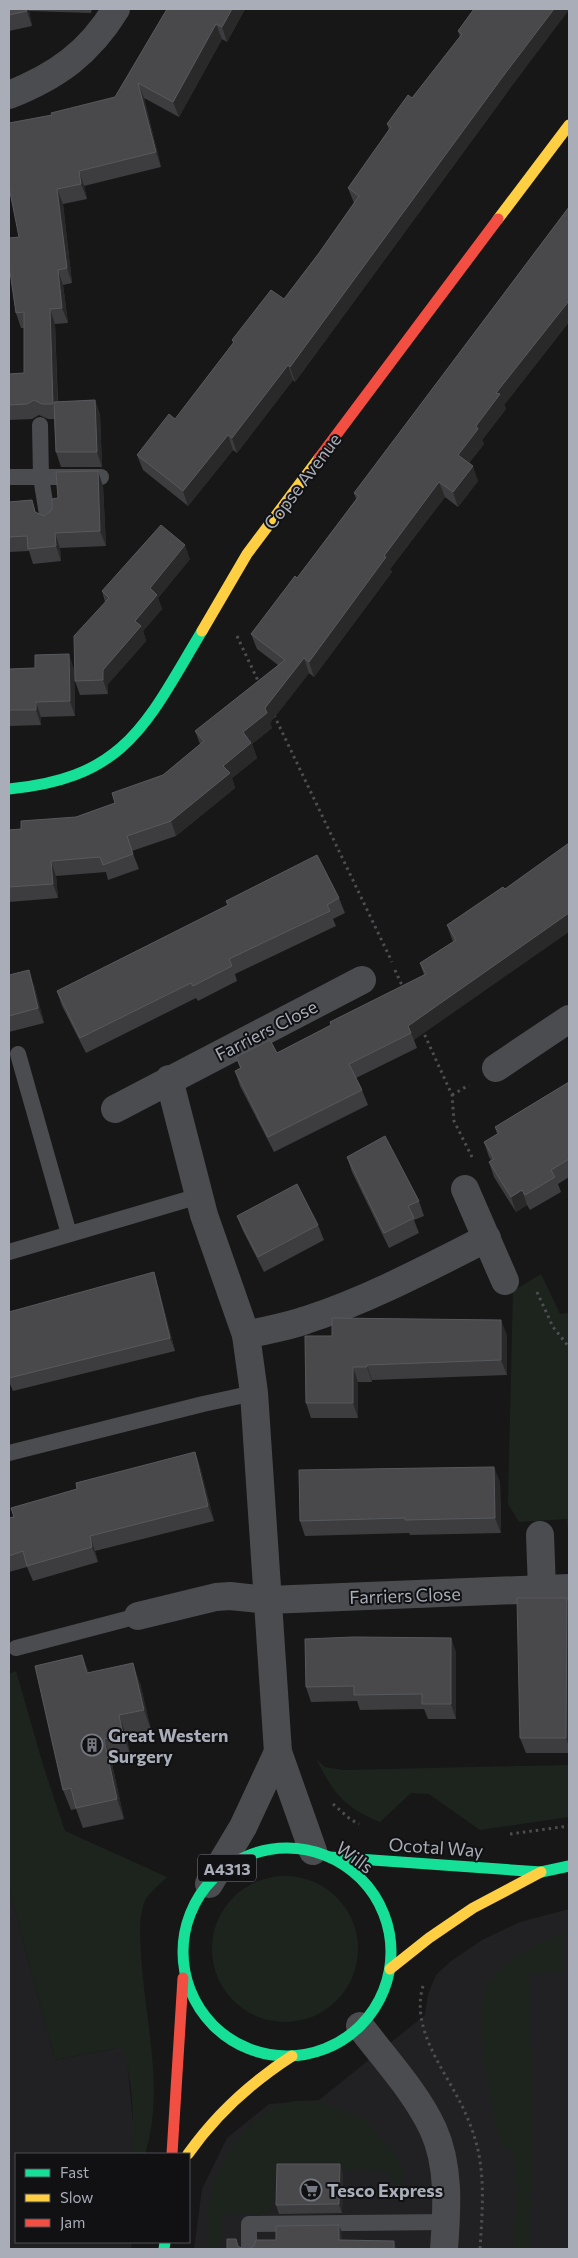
<svg xmlns="http://www.w3.org/2000/svg" width="578" height="2258" font-family="Commissioner,sans-serif">
<style>
.built{fill:#212123}
.green{fill:#1d241e}
.lines{fill:none;stroke-linecap:round;stroke-linejoin:round}
.path{stroke:#4d4e52;stroke-width:3;stroke-dasharray:2.5 4;stroke-linecap:butt}
.lane{stroke:#4b4c50;stroke-width:16}
.street{stroke:#4b4c50;stroke-width:28}
.fast{stroke:#16e098;stroke-width:11}
.slow{stroke:#ffcf43;stroke-width:11}
.jam{stroke:#f24e42;stroke-width:11}
.wall{fill:#3d3d3f}
.shaded-wall{fill:#29292a}
.building{fill:#49494c;stroke:#58595d}
.labels{text-anchor:middle;dominant-baseline:central;stroke-width:4;stroke-linejoin:round;paint-order:stroke}
.shield{fill:#111113;stroke:#7b7e86;stroke-width:1}
.shield-label{font-size:16px;font-weight:bold;fill:#a8adb8}
.street-label{font-size:18px;fill:#a8adb8;stroke:#111113}
.poi-label{font-size:18px;font-weight:bold;fill:#a8adb8;stroke:#111113;text-anchor:start}
</style>
<rect width="100%" height="100%" fill="#171717"/>
<g class="built">
<polygon points="9,1888 55,2060 122,2047 127,2059 134,2133 133,2154 16,2154 16,2242 131,2242 131,2249 9,2249"/>
<polygon points="569,1909 569,2249 194,2249 202,2189 227,2138 269,2104 319,2100 425,2015 428,1994 436,1975 451,1961 482,1940 520,1922"/>
</g>
<g class="green">
<polygon points="541,1274 560,1314 569,1313 569,1545 567,1519 519,1522 508,1504 513,1291"/>
<path d="M 16,1671 L 43,1765 L 65,1831 L 167,1877 C 160,1884 147,1894 144,1903 C 137,1923 141,1947 142,1968 C 147,2030 164,2093 145,2154 L 133,2154 C 134,2124 133,2075 122,2047 L 55,2060 L 9,1888 L 9,1674 Z"/>
<path d="M 316,1759 L 325,1767 L 343,1770 L 569,1765 L 569,1817 L 480,1830 L 429,1794 L 411,1793 L 380,1822 C 343,1807 334,1793 316,1759 Z"/>
<circle cx="285" cy="1949" r="73"/>
<path d="M 564,1932 L 563,1972 L 530,1973 L 532,2140 L 530,2249 L 512,2249 L 517,2188 L 513,2152 L 500,2142 C 493,2106 473,2023 485,1990 C 487,1985 493,1978 496,1974 C 513,1954 541,1943 564,1932 Z"/>
<path d="M 318,2101 L 364,2119 L 395,2154 L 404,2171 L 403,2186 L 395,2186 L 386,2171 L 276,2168 L 276,2202 L 271,2202 L 270,2213 L 223,2213 L 220,2249 L 207,2249 C 207,2232 205,2213 210,2196 C 218,2163 250,2113 284,2103 C 295,2100 308,2100 318,2101 Z"/>
</g>
<g class="lines">
<g class="path">
<polyline points="237,636 260,685"/>
<polyline points="274,715 392,962"/>
<polyline points="395,970 404,990"/>
<polyline points="422,1029 452,1095 454,1121 472,1157"/>
<polyline points="452,1095 469,1085"/>
<polyline points="537,1292 553,1327 569,1347"/>
<polyline points="333,1804 350,1819 359,1824"/>
<polyline points="510,1834 569,1826"/>
<path d="M 423,1986 C 411,2027 441,2065 459,2100 C 467,2115 474,2133 478,2150 C 485,2182 482,2217 480,2249"/>
</g>
<g class="lane">
<polyline points="40,425 41,477 48,521"/>
<polyline points="9,477 101,477"/>
<polyline points="18,1054 69,1234"/>
<polyline points="9,1252 199,1196"/>
<polyline points="9,1453 203,1404 254,1393"/>
<polyline points="16,1648 138,1616"/>
<polyline points="249,2249 249,2224 446,2222"/>
</g>
<g class="street">
<path d="M 9,95 C 57,76 89,53 116,9"/>
<polyline points="496,1068 569,1019"/>
<polyline points="169,1079 204,1215 246,1335 254,1393 278,1752 313,1851"/>
<polyline points="115,1109 362,980"/>
<polyline points="465,1189 505,1281"/>
<path d="M 246,1335 C 266,1330 287,1327 306,1320 C 368,1300 428,1268 487,1238"/>
<polyline points="540,1535 542,1589"/>
<polyline points="138,1616 216,1597 230,1596 268,1600 569,1588"/>
<polyline points="209,1884 243,1827 278,1752"/>
<path d="M 360,2026 C 384,2058 416,2092 433,2129 C 450,2166 447,2209 444,2249"/>
</g>
<g class="fast">
<path d="M 9,789 C 127,778 147,722 202,631"/>
<circle cx="287" cy="1952" r="104"/>
<polyline points="330,1857 541,1872 569,1866"/>
<polyline points="164,2249 165,2242"/>
</g>
<g class="slow">
<polyline points="498,219 569,125"/>
<polyline points="202,631 247,554 319,458"/>
<polyline points="390,1969 429,1938 473,1908 541,1872"/>
<path d="M 188,2154 C 217,2113 250,2083 292,2056"/>
</g>
<g class="jam">
<polyline points="319,458 498,219"/>
<polyline points="172,2154 183,1978"/>
</g>
</g>
<g class="wall">
<polygon points="9,9 92,9 91,13 29,11 32,26 9,31"/>
<polygon points="245,9 227,42 222,39 179,117 144,98 161,167 84,186 87,199 63,204 72,283 63,285 68,323 55,324 58,402 95,400 100,415 102,467 61,467 56,452 54,419 48,419 39,415 32,419 9,420 9,374 24,373 24,328 21,328 16,313 19,237 52,115 115,97 161,19"/>
<polygon points="474,9 506,94 295,382 293,380 237,453 233,450 188,506 143,470 137,455 175,419 233,343 232,340 284,299 319,253 354,203 348,188 389,130 387,124 412,98 460,37 458,31"/>
<polygon points="569,207 569,322 504,405 506,409 482,440 484,444 469,463 478,481 458,507 445,497 390,569 392,572 314,677 309,673 270,723 272,728 252,744 257,758 232,778 235,788 176,836 132,851 139,869 108,880 106,872 56,876 58,898 9,902 9,830 21,829 76,817 115,803 163,775 200,744 195,731 278,665 257,649 251,634 297,578 356,499 354,493"/>
<polygon points="103,486 106,546 60,548 61,561 33,564 29,551 9,552 9,502 32,500 36,513 44,516 52,510 58,498"/>
<polygon points="190,559 158,598 162,609 143,631 146,641 108,684 108,694 80,695 75,681 105,602 102,591"/>
<polygon points="9,669 74,669 75,716 41,717 41,725 10,726 9,723"/>
<polygon points="503,887 414,1040 417,1048 356,1078 362,1090 368,1105 274,1152 240,1086 235,1071 240,1068 236,1057 277,1053 331,1025 330,1022 424,975 420,963 453,942 447,925"/>
<polygon points="339,898 345,913 333,919 336,926 235,974 237,981 198,1001 196,998 86,1053 62,1006 57,991 228,905 226,901"/>
<polygon points="9,975 34,985 44,1023 9,1032"/>
<polygon points="569,1082 569,1177 558,1184 561,1192 530,1210 527,1205 516,1212 494,1177 489,1162 491,1160 489,1157 484,1142 497,1134 495,1127"/>
<polygon points="347,1157 419,1201 424,1216 414,1220 419,1233 389,1248 352,1172"/>
<polygon points="237,1216 318,1225 324,1240 264,1272 243,1231"/>
<polygon points="158,1286 175,1351 13,1391 10,1384 9,1385 9,1312"/>
<polygon points="507,1335 507,1375 372,1380 372,1382 358,1382 358,1418 311,1418 306,1403 305,1336"/>
<polygon points="195,1452 200,1467 214,1521 95,1551 98,1562 33,1581 27,1567 9,1572 9,1518 77,1489"/>
<polygon points="500,1482 501,1533 410,1535 409,1533 305,1536 300,1521"/>
<polygon points="569,1605 569,1753 526,1753 520,1738"/>
<polygon points="451,1638 456,1653 456,1719 428,1719 424,1709 360,1710 357,1701 311,1702 306,1687"/>
<polygon points="89,1673 140,1683 151,1730 126,1735 130,1754 111,1759 124,1819 83,1828 76,1809 71,1810 63,1790"/>
<polygon points="343,2173 342,2213 279,2214 276,2205"/>
</g>
<g class="shaded-wall">
<polygon points="26,9 29,9 29,11 32,26"/>
<polygon points="232,9 245,9 227,42 222,27"/>
<polygon points="554,9 569,9 569,10 506,94 295,382 290,367 501,79"/>
<polygon points="216,24 222,39 179,117 173,102"/>
<polygon points="138,83 144,98 161,167 156,152"/>
<polygon points="79,171 84,186 87,199 81,184"/>
<polygon points="57,189 63,204 72,283 67,268"/>
<polygon points="58,270 63,285 68,323 62,308"/>
<polygon points="568,302 569,305 569,322 504,405 506,409 482,440 484,444 463,470 458,455 496,393"/>
<polygon points="50,309 55,324 58,419 53,404"/>
<polygon points="288,365 293,380 237,453 232,438"/>
<polygon points="95,400 100,415 102,467 97,452"/>
<polygon points="228,435 233,450 188,506 183,491"/>
<polygon points="473,466 478,481 458,507 453,492"/>
<polygon points="98,471 103,486 106,546 100,531"/>
<polygon points="439,482 445,497 390,569 392,572 314,677 309,662 384,556"/>
<polygon points="55,533 60,548 61,561 56,546"/>
<polygon points="185,545 190,559 158,598 162,609 143,631 146,641 108,684 108,694 103,680 103,670 135,621 150,588"/>
<polygon points="69,654 74,669 75,716 70,701"/>
<polygon points="304,658 309,673 270,723 272,728 252,744 257,758 232,778 235,788 176,836 171,821 223,766 243,732 265,708"/>
<polygon points="36,702 41,717 41,725 36,710"/>
<polygon points="51,861 56,876 58,898 53,884"/>
<polygon points="569,913 569,932 414,1040 408,1026"/>
<polygon points="29,970 34,985 44,1023 38,1008"/>
<polygon points="522,1190 527,1205 516,1212 511,1197"/>
<polygon points="154,1272 158,1286 175,1351 170,1338"/>
<polygon points="501,1320 507,1335 507,1375 501,1360"/>
<polygon points="367,1365 372,1380 372,1382 367,1367"/>
<polygon points="353,1367 358,1382 358,1418 353,1403"/>
<polygon points="195,1452 200,1467 214,1521 208,1506"/>
<polygon points="494,1467 500,1482 501,1533 495,1518"/>
<polygon points="90,1536 95,1551 98,1562 92,1547"/>
<polygon points="567,1598 569,1605 569,1747 566,1738"/>
<polygon points="451,1638 456,1653 456,1719 451,1704"/>
<polygon points="82,1655 90,1675 87,1673"/>
<polygon points="133,1663 140,1683 151,1730 144,1710"/>
<polygon points="119,1715 126,1735 130,1754 123,1734"/>
<polygon points="104,1739 111,1759 124,1819 117,1799"/>
<polygon points="340,2164 343,2173 342,2213 339,2204"/>
<polygon points="339,2225 342,2233 342,2248 339,2240"/>
<polygon points="394,2241 397,2249 394,2249"/>
</g>
<g class="building">
<polygon points="9,9 26,9 27,11 9,15"/>
<polygon points="167,9 232,9 222,27 216,24 173,102 138,83 156,152 79,171 81,184 57,189 67,268 58,270 62,308 50,309 53,404 42,404 34,400 27,404 9,405 9,374 24,373 24,312 16,313 9,265 9,238 19,237 9,187 9,123 52,115 51,113 115,97"/>
<polygon points="474,9 554,9 501,79 290,367 288,365 232,438 228,435 183,491 137,455 169,414 175,419 234,342 232,340 271,290 284,299 319,253 359,196 348,188 391,127 387,124 408,95 412,98 462,34 458,31"/>
<polygon points="569,207 569,303 568,302 496,393 500,394 476,426 478,429 458,455 473,466 453,492 439,482 384,556 386,557 309,662 304,658 265,708 267,713 243,732 251,743 223,766 230,773 171,821 127,836 133,854 103,865 100,857 51,861 53,884 9,887 9,830 21,829 21,821 76,817 115,803 112,793 163,775 204,741 195,731 285,660 251,634 295,576 297,578 359,496 354,493"/>
<polygon points="95,400 97,452 56,452 54,402"/>
<polygon points="98,471 100,531 55,533 56,546 28,549 27,536 9,537 9,502 32,500 35,512 44,516 52,510 52,499 58,498 56,472"/>
<polygon points="161,525 185,545 150,588 157,595 135,621 141,626 103,670 103,680 75,681 74,636 109,598 102,591"/>
<polygon points="69,654 70,701 36,702 36,710 9,710 9,669 35,668 35,655"/>
<polygon points="569,843 569,913 408,1026 411,1033 349,1064 362,1090 268,1137 235,1071 241,1068 236,1057 270,1040 277,1053 331,1025 330,1022 426,974 420,963 456,940 447,925 503,887 505,889"/>
<polygon points="317,855 339,898 327,905 330,911 229,959 232,966 193,986 191,983 80,1038 57,991 228,905 226,901"/>
<polygon points="29,970 38,1008 9,1016 9,975"/>
<polygon points="569,1082 569,1159 551,1170 555,1177 525,1195 522,1190 511,1197 489,1162 494,1159 484,1142 499,1133 495,1127"/>
<polygon points="385,1136 419,1201 408,1206 414,1218 384,1233 347,1157"/>
<polygon points="297,1184 318,1225 258,1257 237,1216"/>
<polygon points="154,1272 170,1338 9,1378 9,1312"/>
<polygon points="332,1318 501,1320 501,1360 367,1365 367,1367 353,1367 353,1403 306,1403 305,1336 332,1336"/>
<polygon points="195,1452 208,1506 90,1536 92,1547 27,1566 23,1551 9,1556 9,1518 14,1517 11,1508 77,1489 76,1483"/>
<polygon points="494,1467 495,1518 405,1520 405,1518 300,1521 299,1470"/>
<polygon points="517,1598 567,1598 566,1738 520,1738"/>
<polygon points="354,1637 451,1638 451,1704 422,1704 422,1694 354,1695 354,1686 306,1687 305,1639"/>
<polygon points="82,1655 87,1673 133,1663 144,1710 119,1715 123,1734 104,1739 117,1799 76,1808 71,1788 63,1790 35,1666"/>
<polygon points="277,2164 340,2164 339,2204 276,2205"/>
<polygon points="339,2225 339,2240 394,2241 394,2249 249,2249 254,2246 256,2240 276,2240 276,2226"/>
<polygon points="227,2239 236,2239 238,2246 243,2249 227,2249"/>
</g>
<defs>
<g id="building-ring" transform="scale(1.125)"><circle r="9.5" fill="#111113" stroke="#757880" stroke-width="1.5"/><path d="M-4-6H4V6H1V3H-1V6H-4ZM-2.5-4.3h1.7v1.8h-1.7ZM.8-4.3h1.7v1.8H.8ZM-2.5-1h1.7V.8h-1.7ZM.8-1h1.7V.8H.8Z" fill="#757880"/></g>
<g id="supermarket-ring" transform="scale(1.125)"><circle r="9.5" fill="#111113" stroke="#757880" stroke-width="1.5"/><path d="M-6-5.5h2.5l.6 2H6L4.5 2H-2.5L-4.4-4H-6ZM-1.5 3.2a1.3 1.3 0 1 0 .1 0ZM3 3.2a1.3 1.3 0 1 0 .1 0Z" fill="#757880"/></g>
</defs>
<g fill-rule="evenodd">
<use href="#building-ring" x="92" y="1745"/>
<use href="#supermarket-ring" x="311" y="2190"/>
</g>
<g class="labels">
<rect class="shield" x="198" y="1854.5" width="58" height="27" rx="4"/>
<g class="shield-label">
<text x="227" y="1868">A4313</text>
</g>
<g class="street-label">
<text transform="translate(302 481) rotate(-53)">Copse Avenue</text>
<text transform="translate(266 1030) rotate(-27)">Farriers Close</text>
<text transform="translate(405 1595) rotate(-2)">Farriers Close</text>
<text transform="translate(436 1847) rotate(4)">Ocotal Way</text>
<text transform="translate(355 1857) rotate(36)">Wills</text>
</g>
<g class="poi-label">
<text x="108" y="1735">Great Western<tspan x="108" dy="21">Surgery</tspan></text>
<text x="327" y="2190">Tesco Express</text>
</g>
</g>
<rect width="578" height="2258" fill="none" stroke="#a8adb8" stroke-width="20"/>
<rect x="15" y="2153" width="175" height="90" fill="#111113" stroke="#4d4f55"/>
<rect x="25" y="2169" width="25" height="8" fill="#16e098" stroke="#4d4f55"/>
<text x="60" y="2178" font-size="15" fill="#a8adb8">Fast</text>
<rect x="25" y="2194" width="25" height="8" fill="#ffcf43" stroke="#4d4f55"/>
<text x="60" y="2203" font-size="15" fill="#a8adb8">Slow</text>
<rect x="25" y="2219" width="25" height="8" fill="#f24e42" stroke="#4d4f55"/>
<text x="60" y="2228" font-size="15" fill="#a8adb8">Jam</text>
</svg>
